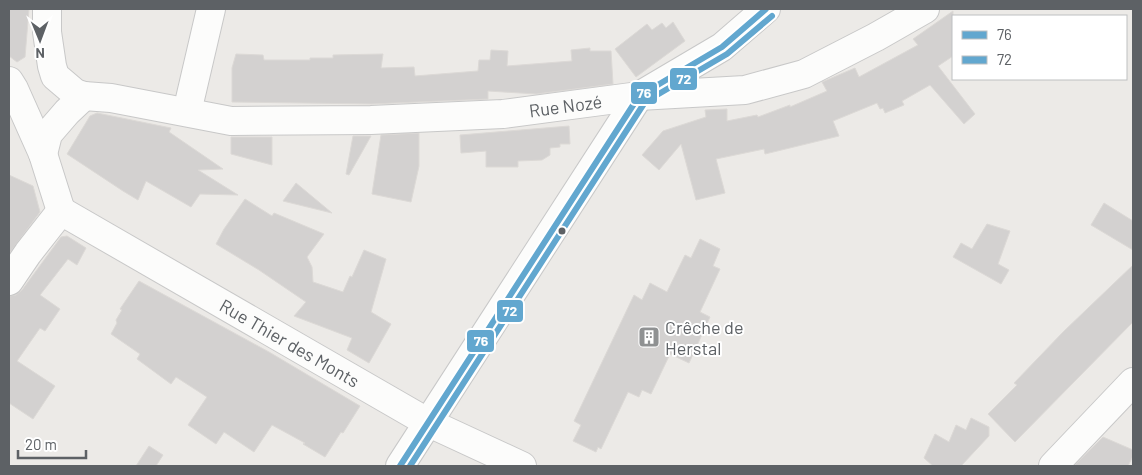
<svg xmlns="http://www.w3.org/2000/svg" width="1142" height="475" font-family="Barlow,sans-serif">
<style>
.building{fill:#d3d1d0;stroke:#dcd9d6}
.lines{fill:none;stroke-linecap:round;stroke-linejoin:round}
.minor-casing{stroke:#c8c8c8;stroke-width:30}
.minor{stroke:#fcfcfb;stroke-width:28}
.bus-1-casing{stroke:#fff;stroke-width:10}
.bus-2-casing{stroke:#fff;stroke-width:10}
.bus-1{stroke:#62a7cf;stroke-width:6}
.bus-2{stroke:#62a7cf;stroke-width:6}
.bus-dot{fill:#5d6165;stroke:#fff;stroke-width:2}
.labels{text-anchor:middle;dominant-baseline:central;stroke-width:4;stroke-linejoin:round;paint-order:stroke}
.street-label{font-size:18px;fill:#5d6165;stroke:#fff}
.poi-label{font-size:18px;fill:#5d6165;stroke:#fff;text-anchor:start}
.line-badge{stroke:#fff;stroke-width:2}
.badge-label{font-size:14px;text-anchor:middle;font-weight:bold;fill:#fff}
</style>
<rect width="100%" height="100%" fill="#eceae7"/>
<g class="building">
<polygon points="9,9 29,9 25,57 17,62 9,56"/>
<polygon points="953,11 953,56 938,66 975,114 964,124 930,85 902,101 904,105 885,113 883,108 880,109 877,103 833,121 839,136 765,154 764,149 716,159 725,193 696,200 681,144 659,170 642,155 663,131 706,117 705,110 727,109 727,121 757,115 758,117 790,105 790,107 827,91 822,82 855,68 859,77 918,45 913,39"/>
<polygon points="673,22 685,41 636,77 615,49 647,24 652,30 662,23 666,28"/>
<polygon points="590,48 590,51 611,51 613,84 536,94 488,91 488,99 371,104 232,102 232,68 236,54 263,55 264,60 310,60 310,58 333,58 333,55 383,54 381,68 414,67 415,76 478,71 479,60 490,60 491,50 508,51 507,66 572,61 571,50"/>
<polygon points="97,113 171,128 169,132 223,169 198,170 238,195 200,194 191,207 146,181 138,200 123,191 67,154 90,116"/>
<polygon points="569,126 570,144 560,144 560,147 550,148 550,155 542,160 518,161 518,167 486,167 486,151 461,153 460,135"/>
<polygon points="419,133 419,166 411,202 372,194 381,135"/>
<polygon points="353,136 371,136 349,175 346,174"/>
<polygon points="231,137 272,137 272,165 231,154"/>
<polygon points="9,175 33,186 40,212 9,254"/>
<polygon points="296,183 332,213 283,201"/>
<polygon points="245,199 272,216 274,213 324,234 307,257 312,267 313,282 343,292 350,276 352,277 364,250 386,259 371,312 391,324 369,363 347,350 352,338 294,316 306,302 259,270 216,244 224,229"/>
<polygon points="1104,203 1133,221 1133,250 1091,225"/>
<polygon points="987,224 1010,231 998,264 1009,270 1001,284 953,257 961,243 972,249"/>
<polygon points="67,236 86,248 77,265 68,259 40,295 60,309 45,331 40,328 17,361 55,386 33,419 9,403 9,296 16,295 22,290 61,237"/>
<polygon points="700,239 720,249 713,266 720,269 700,312 710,317 689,363 670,354 651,394 642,390 639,397 628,392 601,449 598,447 596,452 573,441 581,425 574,421 634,295 642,300 650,283 667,292 685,255 691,258"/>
<polygon points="1133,265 1133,322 1015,442 988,414 1017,385 1014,383 1063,332"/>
<polygon points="139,281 269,352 360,406 343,433 341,432 325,457 303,444 305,443 272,425 254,452 224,432 216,444 188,425 207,397 176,377 171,384 137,359 140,354 111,334 117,323 116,320 122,310 120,309"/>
<polygon points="971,418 989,427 989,436 961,466 933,466 924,458 935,434 949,442 956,425 966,430"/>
<polygon points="1103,437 1133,450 1133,456 1128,466 1074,466"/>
<polygon points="149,446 163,455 156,466 136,466"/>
</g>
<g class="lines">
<g class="minor-casing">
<g id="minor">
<path id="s1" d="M 47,9 L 47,32 L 52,66 L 55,76 L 75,93 L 84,96 L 111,98 L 231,121 L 371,120 L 503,114 L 639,96 L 745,90 L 804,74 L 876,37 L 925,9"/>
<polyline points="9,81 14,89 43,154 61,211"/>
<polyline points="187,112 211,9"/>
<polyline points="43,154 48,134 67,112 84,96"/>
<path id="s2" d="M 61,211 L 427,422 L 522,466"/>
<polyline points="9,281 28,253 61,211"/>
<polyline points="400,466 639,96 722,47 766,9"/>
<polyline points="1053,466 1133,382"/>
</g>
</g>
<use href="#minor" class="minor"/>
<g class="bus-1-casing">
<polyline id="bus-1" points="400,466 639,96 722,47 766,9"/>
</g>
<g class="bus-2-casing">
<polyline id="bus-2" points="410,466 645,102 727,54 772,16"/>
</g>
<use href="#bus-1" class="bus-1"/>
<use href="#bus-2" class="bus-2"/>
</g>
<defs>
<g id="building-square" transform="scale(1.125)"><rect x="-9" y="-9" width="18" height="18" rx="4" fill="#8f9192" stroke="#fff"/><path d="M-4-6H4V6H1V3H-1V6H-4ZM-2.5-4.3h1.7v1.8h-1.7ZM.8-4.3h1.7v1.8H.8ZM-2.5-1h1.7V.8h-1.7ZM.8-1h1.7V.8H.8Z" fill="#fff"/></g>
</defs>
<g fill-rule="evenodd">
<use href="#building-square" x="649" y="337"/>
</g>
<circle class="bus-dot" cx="562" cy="231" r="4.5"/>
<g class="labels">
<g class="street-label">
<text stroke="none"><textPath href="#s1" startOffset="588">Rue Nozé</textPath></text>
<text stroke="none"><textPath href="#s2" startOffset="264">Rue Thier des Monts</textPath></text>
</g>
<g class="poi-label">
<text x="665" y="327">Crêche de<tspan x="665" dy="21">Herstal</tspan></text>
</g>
</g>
<g class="line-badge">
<rect x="669" y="67" width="29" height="24" rx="5" fill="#62a7cf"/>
<rect x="630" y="81" width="28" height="24" rx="5" fill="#62a7cf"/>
<rect x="496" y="299" width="28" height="24" rx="5" fill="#62a7cf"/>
<rect x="466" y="329" width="29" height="24" rx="5" fill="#62a7cf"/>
</g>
<g class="badge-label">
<text x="684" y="84">72</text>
<text x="644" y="98">76</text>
<text x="510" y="316">72</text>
<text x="481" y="346">76</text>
</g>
<rect width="1142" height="475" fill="none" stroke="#5d6165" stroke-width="20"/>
<rect x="952" y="15" width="175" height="65" fill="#ffffff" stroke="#bec0c1"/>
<rect x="962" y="31" width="25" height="8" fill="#62a7cf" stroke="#bec0c1"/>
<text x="997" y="40" font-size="15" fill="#5d6165">76</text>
<rect x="962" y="56" width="25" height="8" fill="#62a7cf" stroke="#bec0c1"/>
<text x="997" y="65" font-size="15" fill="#5d6165">72</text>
<g transform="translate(40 40) rotate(179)" stroke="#ffffff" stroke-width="4" paint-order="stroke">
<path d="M0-4L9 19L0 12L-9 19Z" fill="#5d6165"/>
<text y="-8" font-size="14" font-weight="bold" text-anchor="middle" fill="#5d6165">N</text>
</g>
<path d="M18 450v8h68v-8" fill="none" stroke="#5d6165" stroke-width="2.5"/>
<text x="25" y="450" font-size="15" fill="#5d6165" stroke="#ffffff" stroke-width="4" paint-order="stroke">20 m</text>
</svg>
